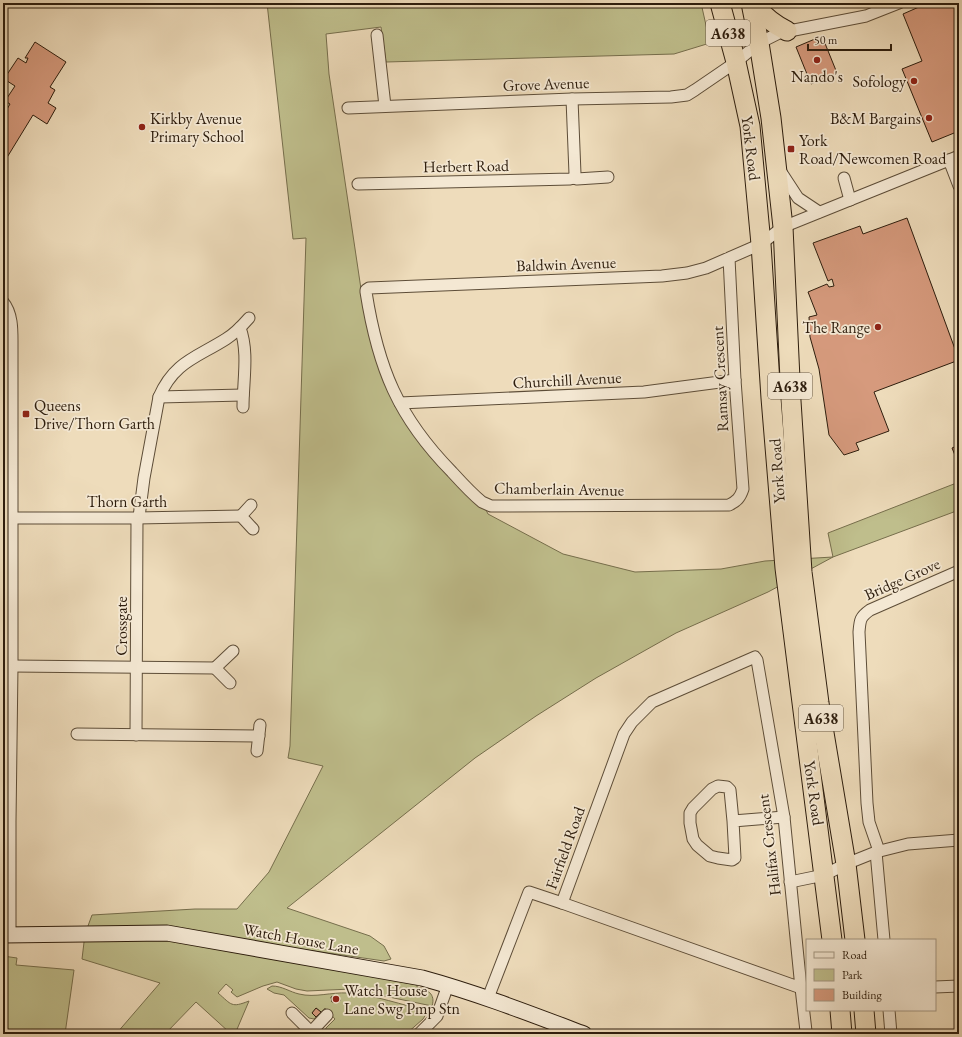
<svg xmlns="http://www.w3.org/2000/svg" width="962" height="1037" font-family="'EB Garamond',serif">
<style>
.green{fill:#bfbe8c;stroke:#766e4c}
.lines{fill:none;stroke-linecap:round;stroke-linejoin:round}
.stream{stroke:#6e7c71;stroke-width:3.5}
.building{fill:#d69a7d;stroke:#2d1d0d}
.street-casing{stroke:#5d4d38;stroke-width:13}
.secondary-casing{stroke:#2d1d0d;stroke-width:17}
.highway-casing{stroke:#2d1d0d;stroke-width:21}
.street{stroke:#f4e8d3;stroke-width:11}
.secondary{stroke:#f4e8d3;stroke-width:15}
.highway{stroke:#eedcbb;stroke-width:19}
.poi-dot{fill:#8f2418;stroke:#f4e8d3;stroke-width:1.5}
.labels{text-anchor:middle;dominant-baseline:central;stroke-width:3.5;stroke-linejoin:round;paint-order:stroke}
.shield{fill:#f4e8d3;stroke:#695a48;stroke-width:1}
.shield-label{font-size:15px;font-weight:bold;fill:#2d1d0d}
.poi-label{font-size:16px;fill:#2d1d0d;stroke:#f4e8d3;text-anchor:start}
.street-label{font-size:16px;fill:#2d1d0d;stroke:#f4e8d3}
</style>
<rect width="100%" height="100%" fill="#eedcbb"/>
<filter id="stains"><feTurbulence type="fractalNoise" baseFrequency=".005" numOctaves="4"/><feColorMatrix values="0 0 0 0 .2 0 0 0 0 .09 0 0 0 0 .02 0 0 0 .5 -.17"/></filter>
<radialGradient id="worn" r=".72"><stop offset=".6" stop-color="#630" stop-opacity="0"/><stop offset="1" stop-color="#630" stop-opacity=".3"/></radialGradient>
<g class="green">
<path d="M 267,3 L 701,3 L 710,43 L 674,54 L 386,62 L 381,27 L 326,34 L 329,74 L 361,289 L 400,403 L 482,502 L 488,514 L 563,554 L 635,572 L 721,569 L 765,561 L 833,557 L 828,533 L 959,482 L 959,510 L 833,557 L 768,592 L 676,633 L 596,678 L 536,716 L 475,758 L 287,908 L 370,936 L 384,946 L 391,959 L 384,961 L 252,942 L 244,952 L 417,985 L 417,987 C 427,989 436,994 432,1006 L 351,989 L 307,991 L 296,989 L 277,982 L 263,986 L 237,997 L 231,992 L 233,990 L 226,984 L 218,993 C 232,1005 231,1008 249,1001 L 235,1034 L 228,1034 L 229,1032 L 196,1002 L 165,1034 L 116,1034 L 160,983 L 82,959 L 85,934 L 92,915 L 195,909 L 237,909 L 269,872 L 323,766 L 288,758 L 290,746 L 306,238 L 293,239 Z"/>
<polygon points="3,956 17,958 16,965 74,970 65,1034 3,1034"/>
<path d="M 272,986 C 282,986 290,992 299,994 C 315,998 331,992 348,993 C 375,995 402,1005 428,1011 L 423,1019 L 406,1034 L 324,1034 L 326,1028 L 335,1019 L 325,1008 L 321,1012 L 316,1008 L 312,1013 L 316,1017 L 314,1019 L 309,1018 L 284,995 L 274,993 L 267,989 Z"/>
</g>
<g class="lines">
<polyline class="stream" points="556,3 560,3"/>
</g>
<g class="building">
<polygon points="928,3 959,3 959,131 932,142 902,69 922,61 903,14"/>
<polygon points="822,36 837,73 811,84 796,47"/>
<polygon points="35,42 66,62 50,87 55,90 48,103 56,108 47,124 33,115 3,164 3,116 10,104 5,101 15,86 4,79 18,58 26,63 28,58 25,58"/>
<polygon points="907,218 959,360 874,392 889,431 856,443 859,450 844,455 829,435 819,369 810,337 809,317 817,315 808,292 827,284 829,287 834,286 832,279 828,281 813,243 860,226 863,234"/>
<polygon points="959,445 959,465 952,448"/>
<polygon points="339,996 340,1001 332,1002 331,997"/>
<polygon points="316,1008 321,1012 316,1017 312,1013"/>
</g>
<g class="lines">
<g class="street-casing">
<g id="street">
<polyline points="377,35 385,106"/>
<polyline points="572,99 575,174 574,178"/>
<polyline points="348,108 572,99 671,97 687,95 695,90 736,62 759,43 779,33 866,16 899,3"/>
<polyline points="949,160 959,186"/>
<polyline points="781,172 798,198 819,212"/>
<polyline points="574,178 577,179 608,177"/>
<polyline points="844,178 850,200"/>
<polyline points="358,184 570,179 574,178"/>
<path d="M 729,258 L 735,380 L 743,489 C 740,498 737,501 729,505 L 491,506 L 482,502 C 471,493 462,483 452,472 C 398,417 378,368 366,292 L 366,290 L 369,288 L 662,276 L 687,273 L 706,268 L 761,244 L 783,227 L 959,156"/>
<path d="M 3,302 C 13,314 12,332 12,347 L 12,666 L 10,822 L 10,934"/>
<path d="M 240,328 C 249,352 243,381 243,407"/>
<polyline points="159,397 243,395"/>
<polyline points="400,403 644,392 735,380"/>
<polyline points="251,505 241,516 253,529"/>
<path d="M 139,517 L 144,478 L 159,397 C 174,362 196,358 226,339 C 234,334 242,326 249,318"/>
<polyline points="13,518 137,518 241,516"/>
<polyline points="12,666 215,668"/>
<polyline points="230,683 215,668 233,651"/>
<polyline points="77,734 259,736"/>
<polyline points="136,735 137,518"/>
<polyline points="257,751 260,725"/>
<polyline points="733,821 730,790 727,787 718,786 712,789 693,808 690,813 690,823 693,839 697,845 710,856 718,858 732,860 735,858 733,821 784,817"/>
<path d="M 879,851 L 869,822 L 867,803 L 859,632 C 860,620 860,617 870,610 L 959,571"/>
<polyline points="876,852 884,940"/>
<polyline points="790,882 824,875 846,864 876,852 908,844 959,840"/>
<polyline points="935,987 959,986"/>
<polyline points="801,988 562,903 624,734 632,722 652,702 755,657 757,660 784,817 801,988 806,1031"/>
<polyline points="488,998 529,892 562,903"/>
<polyline points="889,1010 891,1034"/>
<polyline points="292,1013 313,1034"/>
<polyline points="311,1032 327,1015"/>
<polyline points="419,1034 437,1016 448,985"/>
</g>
</g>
<g class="secondary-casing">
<path id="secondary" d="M 3,935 L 167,933 L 422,978 C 477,993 531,1014 584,1034"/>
</g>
<g class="highway-casing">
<g id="highway">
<polyline points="720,3 736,62 750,126 761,244 771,398 785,568 832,940"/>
<polyline points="751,3 759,43 771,118 783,227 791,401 802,572 819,703 846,864 855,940"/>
<path d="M 753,3 C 763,16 773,24 787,31"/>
<polyline points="840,1010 842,1034"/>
<polyline points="864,1010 866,1034"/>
</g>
</g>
<use href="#street" class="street"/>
<use href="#secondary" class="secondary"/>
<use href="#highway" class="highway"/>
</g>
<g class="poi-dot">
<circle cx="817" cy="60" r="4"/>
<circle cx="914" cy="81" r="4"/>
<circle cx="929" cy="118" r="4"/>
<circle cx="142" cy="127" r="4"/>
<rect x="787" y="145" width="8" height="8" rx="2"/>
<circle cx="878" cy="327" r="4"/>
<rect x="22" y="410" width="8" height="8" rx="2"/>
<circle cx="336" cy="999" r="4"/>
</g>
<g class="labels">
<g class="shield">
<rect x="706" y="20" width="44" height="26" rx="3"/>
<rect x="768" y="373" width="44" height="26" rx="3"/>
<rect x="799" y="705" width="44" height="26" rx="3"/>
</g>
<g class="shield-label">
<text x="728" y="33">A638</text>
<text x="790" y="386">A638</text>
<text x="821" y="718">A638</text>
</g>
<g class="poi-label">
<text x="817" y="76" text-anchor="middle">Nando's</text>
<text x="906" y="81" text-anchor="end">Sofology</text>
<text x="150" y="118">Kirkby Avenue<tspan x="150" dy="18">Primary School</tspan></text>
<text x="921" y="118" text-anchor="end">B&amp;M Bargains</text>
<text x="799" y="140">York<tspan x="799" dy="18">Road/Newcomen Road</tspan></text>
<text x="870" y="327" text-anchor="end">The Range</text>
<text x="34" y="405">Queens<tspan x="34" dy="18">Drive/Thorn Garth</tspan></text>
<text x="344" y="990">Watch House<tspan x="344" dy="18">Lane Swg Pmp Stn</tspan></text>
</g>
<g class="street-label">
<text transform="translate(546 84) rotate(-2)">Grove Avenue</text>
<text transform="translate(751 148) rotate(83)">York Road</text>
<text transform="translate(466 166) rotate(-1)">Herbert Road</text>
<text transform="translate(566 264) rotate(-2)">Baldwin Avenue</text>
<text transform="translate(720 379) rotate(-93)">Ramsay Crescent</text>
<text transform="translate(567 380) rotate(-3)">Churchill Avenue</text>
<text transform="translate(777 471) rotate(-94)">York Road</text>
<text transform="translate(559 489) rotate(1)">Chamberlain Avenue</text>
<text x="127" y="501">Thorn Garth</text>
<text transform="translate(902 579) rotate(-24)">Bridge Grove</text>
<text transform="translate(121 626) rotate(-90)">Crossgate</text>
<text transform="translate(814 793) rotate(82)">York Road</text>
<text transform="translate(769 845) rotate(-97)">Halifax Crescent</text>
<text transform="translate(565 848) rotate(-70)">Fairfield Road</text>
<text transform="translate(301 939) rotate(10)">Watch House Lane</text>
</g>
</g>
<rect width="962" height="1037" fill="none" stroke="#eedcbb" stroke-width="16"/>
<rect x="4" y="4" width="954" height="1029" fill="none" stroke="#2d1d0d" stroke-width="2"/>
<rect x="8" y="8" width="946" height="1021" fill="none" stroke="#2d1d0d"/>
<rect x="806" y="939" width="130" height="72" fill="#f4e8d3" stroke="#a49784"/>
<rect x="814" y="952" width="20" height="6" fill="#f4e8d3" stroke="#a49784"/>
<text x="842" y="959" font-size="12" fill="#2d1d0d">Road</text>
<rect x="814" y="969" width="20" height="12" fill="#bfbe8c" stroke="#a49784"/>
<text x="842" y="979" font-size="12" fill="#2d1d0d">Park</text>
<rect x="814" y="989" width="20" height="12" fill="#d69a7d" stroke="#a49784"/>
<text x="842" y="999" font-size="12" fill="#2d1d0d">Building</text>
<path d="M808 44v6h83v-6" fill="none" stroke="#2d1d0d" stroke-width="2"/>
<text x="814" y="44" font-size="12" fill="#2d1d0d" stroke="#f4e8d3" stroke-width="3" paint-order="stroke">50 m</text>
<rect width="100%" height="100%" filter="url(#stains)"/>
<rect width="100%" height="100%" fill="url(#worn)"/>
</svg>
